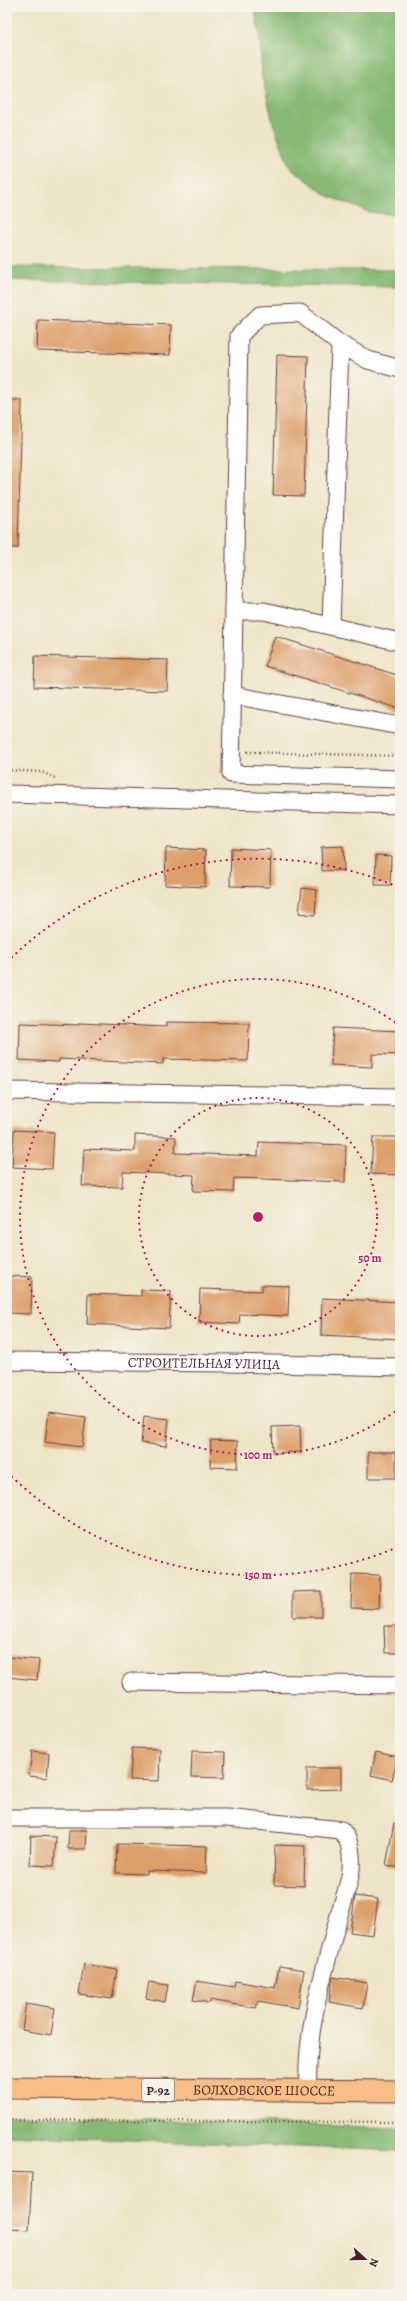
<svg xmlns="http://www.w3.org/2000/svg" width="407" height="2301" font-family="Alegreya,serif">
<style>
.forest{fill:#86b974;stroke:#686c50}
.building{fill:#dc9f6b}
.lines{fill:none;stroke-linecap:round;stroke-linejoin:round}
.minor-casing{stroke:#633d42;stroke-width:19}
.major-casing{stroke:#633d42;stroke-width:23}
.path{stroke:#633d42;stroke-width:2.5;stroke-dasharray:1 3;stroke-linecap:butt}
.minor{stroke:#fff;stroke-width:17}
.major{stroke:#f7be88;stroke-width:21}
.ring{fill:none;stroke:#c2185b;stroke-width:2;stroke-dasharray:2 4}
.labels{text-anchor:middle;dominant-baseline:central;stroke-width:3;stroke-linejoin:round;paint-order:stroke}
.shield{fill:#f7f3e8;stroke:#7e5f64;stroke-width:1}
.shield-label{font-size:13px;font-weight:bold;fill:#4a1f2b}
.street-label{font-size:14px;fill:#4a1f2b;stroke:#f7f3e8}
.centre{fill:#c2185b;stroke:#f7f3e8;stroke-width:2}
.ring-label{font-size:12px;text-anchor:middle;font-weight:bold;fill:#c2185b;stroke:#f7f3e8;stroke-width:3;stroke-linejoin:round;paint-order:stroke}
</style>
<rect width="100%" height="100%" fill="#f7f3e8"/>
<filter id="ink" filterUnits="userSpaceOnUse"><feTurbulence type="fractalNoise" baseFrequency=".025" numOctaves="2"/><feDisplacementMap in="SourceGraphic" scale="8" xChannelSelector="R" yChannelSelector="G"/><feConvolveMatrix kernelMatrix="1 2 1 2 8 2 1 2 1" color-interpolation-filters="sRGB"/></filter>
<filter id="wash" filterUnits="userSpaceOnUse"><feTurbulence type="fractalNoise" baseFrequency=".012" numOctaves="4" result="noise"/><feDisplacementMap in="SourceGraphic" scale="16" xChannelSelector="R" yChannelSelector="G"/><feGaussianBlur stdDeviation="0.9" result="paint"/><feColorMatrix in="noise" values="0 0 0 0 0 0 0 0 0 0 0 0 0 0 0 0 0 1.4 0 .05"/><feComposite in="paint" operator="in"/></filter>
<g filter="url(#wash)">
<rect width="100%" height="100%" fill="#eee4c7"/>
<g class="forest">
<polygon points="254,7 400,7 400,215 369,212 326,195 289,166 273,123 262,76 259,31"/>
<polygon points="7,267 400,270 400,287 7,280"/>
<polygon points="7,2115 400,2128 400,2151 7,2135"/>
</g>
<g id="blocks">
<g class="building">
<polygon points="38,320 171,325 170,355 37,351"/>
<polygon points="277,355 308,356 304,496 273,495"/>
<polygon points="7,400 22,400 18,548 7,548"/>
<polygon points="275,636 400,676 400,709 265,666"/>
<polygon points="35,656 168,660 167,691 34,687"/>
<polygon points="343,846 344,870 322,871 321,847"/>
<polygon points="166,848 206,850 205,887 165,885"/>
<polygon points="231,848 271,850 270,887 230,886"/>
<polygon points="376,855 391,856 390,885 375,885"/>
<polygon points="302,888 317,890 315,915 299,913"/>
<polygon points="166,1022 249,1023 248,1061 163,1059 163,1064 59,1059 59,1062 19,1060 20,1023 79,1025 79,1023 166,1027"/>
<polygon points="333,1028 400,1031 400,1055 372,1054 372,1067 331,1065"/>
<polygon points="14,1130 54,1132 52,1169 12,1167"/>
<polygon points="135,1135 176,1137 175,1153 258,1156 259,1142 346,1145 345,1182 234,1178 233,1192 193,1191 194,1175 123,1172 122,1187 82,1186 84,1149 135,1151"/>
<polygon points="373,1137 400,1137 400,1175 371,1174"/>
<polygon points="7,1276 32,1277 31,1314 7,1313"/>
<polygon points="262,1285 289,1286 288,1316 240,1314 239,1324 199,1322 200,1289 262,1291"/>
<polygon points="141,1290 171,1291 169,1328 87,1324 88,1294 141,1296"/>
<polygon points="322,1298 400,1302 400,1339 321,1335"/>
<polygon points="49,1412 86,1417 82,1447 45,1442"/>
<polygon points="144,1416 169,1419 166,1446 141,1443"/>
<polygon points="300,1426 301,1452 273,1453 272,1427"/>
<polygon points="211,1440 238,1441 237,1468 210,1467"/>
<rect x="368" y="1452" width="28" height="26"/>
<polygon points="352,1574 380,1575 379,1609 351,1608"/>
<polygon points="321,1591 321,1617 293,1617 293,1592"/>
<polygon points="384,1626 400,1626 400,1653 385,1653"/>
<polygon points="7,1657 39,1660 37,1680 7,1677"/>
<polygon points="132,1748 160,1749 159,1781 130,1780"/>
<polygon points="32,1751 49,1753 47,1778 29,1776"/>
<polygon points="192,1751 225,1752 224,1778 191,1777"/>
<polygon points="376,1752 398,1757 392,1780 371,1775"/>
<polygon points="307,1768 341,1768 341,1789 307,1790"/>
<polygon points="394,1823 400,1824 400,1868 386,1865"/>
<polygon points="69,1830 87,1830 86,1849 68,1849"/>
<polygon points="31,1836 56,1837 54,1866 30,1865"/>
<polygon points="117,1844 207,1846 206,1873 147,1871 147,1874 116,1873"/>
<polygon points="275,1845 305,1846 304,1886 274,1885"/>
<polygon points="355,1896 378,1899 373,1935 350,1932"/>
<polygon points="84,1964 117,1970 112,1999 79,1994"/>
<polygon points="279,1966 304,1970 298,2008 258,2001 256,2008 210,2000 210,2003 193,2000 197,1981 234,1987 235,1981 275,1988"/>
<polygon points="333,1977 367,1983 363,2008 329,2002"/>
<polygon points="149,1982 168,1985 165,2002 146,1998"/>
<polygon points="26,2003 55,2008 51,2035 22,2030"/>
<polygon points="7,2172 32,2173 29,2230 7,2229"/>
</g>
</g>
</g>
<g filter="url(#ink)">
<use href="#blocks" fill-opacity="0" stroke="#633d42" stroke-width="1"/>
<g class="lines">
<g class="minor-casing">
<g id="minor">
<polyline points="340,344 368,360 400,369"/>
<polyline points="234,611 264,611 400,642"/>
<polyline points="331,626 340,344 300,313 260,315 239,336 231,774 400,779"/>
<polyline points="232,695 400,726"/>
<polyline points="7,794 400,805"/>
<polyline points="7,1091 400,1097"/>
<path id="s1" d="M 7,1361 L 229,1363 L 400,1367"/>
<polyline points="131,1682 400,1685"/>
<path d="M 7,1818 L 227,1818 L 341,1830 C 351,1841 352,1855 351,1870 C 349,1887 341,1906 337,1923 C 322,1978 305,2034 308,2091"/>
</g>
</g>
<g class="major-casing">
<g id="major">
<path id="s2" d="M 7,2088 L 400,2091"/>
</g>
</g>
<g class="path">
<polyline points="247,752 400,756"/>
<polyline points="7,770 42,772 57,779"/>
<polyline points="7,2120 400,2122"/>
</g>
<use href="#minor" class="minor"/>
<use href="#major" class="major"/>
</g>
</g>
<g class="ring">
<circle cx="258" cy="1217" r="119"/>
<path d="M400 1408A238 238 0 1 1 400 1026"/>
<path d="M398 1547A358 358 0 0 1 7 1472M7 962A358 358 0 0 1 398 887"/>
</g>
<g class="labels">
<rect class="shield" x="142" y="2079" width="32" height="22" rx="3"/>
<g class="shield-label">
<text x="158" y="2090">Р-92</text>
</g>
<g class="street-label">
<text stroke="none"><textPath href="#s1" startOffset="197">СТРОИТЕЛЬНАЯ УЛИЦА</textPath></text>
<text stroke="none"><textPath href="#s2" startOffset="257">БОЛХОВСКОЕ ШОССЕ</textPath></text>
</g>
</g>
<circle cx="258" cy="1217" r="6" class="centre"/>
<g class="ring-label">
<text x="370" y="1262">50 m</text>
<text x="258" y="1459">100 m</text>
<text x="258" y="1579">150 m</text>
</g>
<rect width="407" height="2301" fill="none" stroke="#f7f3e8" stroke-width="24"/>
<g transform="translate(365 2259) rotate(111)" stroke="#f7f3e8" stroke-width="3" paint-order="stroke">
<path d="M0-3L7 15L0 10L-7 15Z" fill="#4a1f2b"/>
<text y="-6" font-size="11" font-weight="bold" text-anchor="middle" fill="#4a1f2b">N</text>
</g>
</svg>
